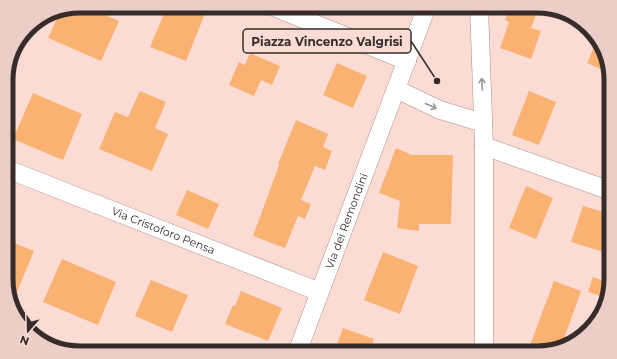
<svg xmlns="http://www.w3.org/2000/svg" width="617" height="359" font-family="Montserrat,sans-serif">
<style>
.building{fill:#fab272}
.lines{fill:none;stroke-linecap:round;stroke-linejoin:round}
.street-casing{stroke:#ab8f88;stroke-width:19}
.street{stroke:#fff;stroke-width:18}
.oneway{stroke:#9b9694}
.labels{text-anchor:middle;dominant-baseline:central;stroke-width:4;stroke-linejoin:round;paint-order:stroke}
.street-label{font-size:11px;fill:#372c29;stroke:#fadcd5}
.rim{fill:none;stroke:#372c29;stroke-width:5}
.leader{fill:none;stroke:#372c29;stroke-width:1.5}
.callout-dot{fill:#372c29;stroke:#fadcd5;stroke-width:1.5}
.callout{fill:#fadcd5;stroke:#372c29;stroke-width:1.5}
.callout-label{font-size:12px;text-anchor:middle;font-weight:bold;fill:#372c29}
</style>
<rect width="100%" height="100%" fill="#fadcd5"/>
<g class="building">
<polygon points="80,6 84,6 119,21 101,61 48,38 59,14"/>
<polygon points="167,6 180,6 204,16 186,61 150,47"/>
<polygon points="510,6 521,6 537,12 531,28 541,31 531,59 500,48 509,22 505,20"/>
<polygon points="598,38 599,39 610,73 587,63"/>
<polygon points="250,53 280,66 272,85 261,80 254,96 229,85 239,62 245,65"/>
<polygon points="337,63 367,76 353,108 323,95"/>
<polygon points="140,91 166,102 155,128 168,134 152,171 99,149 115,112 128,117"/>
<polygon points="529,91 556,102 539,145 512,135"/>
<polygon points="33,93 82,114 63,160 13,139"/>
<polygon points="296,120 328,134 323,147 332,151 325,170 315,166 301,200 311,204 305,219 298,216 285,248 253,236 279,165 278,164"/>
<polygon points="396,148 412,155 453,155 451,224 419,224 419,231 397,228 400,201 379,193"/>
<polygon points="526,186 553,198 536,239 509,228"/>
<polygon points="187,190 219,204 208,229 176,215"/>
<polygon points="583,206 611,214 611,243 607,253 571,242"/>
<polygon points="7,240 34,251 12,304 7,289"/>
<polygon points="383,252 418,266 400,314 364,300"/>
<polygon points="62,259 116,282 98,325 43,302"/>
<polygon points="593,277 609,283 604,297 588,292"/>
<polygon points="151,280 188,295 172,332 135,316"/>
<polygon points="554,281 581,291 561,347 542,353 527,353"/>
<polygon points="241,291 282,308 268,341 225,324 233,305 235,306"/>
<polygon points="343,328 374,339 369,353 334,353"/>
</g>
<g class="lines">
<g class="street-casing">
<g id="street">
<polyline points="271,6 407,61"/>
<polyline points="479,6 484,146 484,353"/>
<polyline points="396,89 440,110 483,123"/>
<polyline points="484,146 611,191"/>
<path id="s1" d="M 7,169 L 320,292"/>
<path id="s2" d="M 297,353 L 427,6"/>
</g>
</g>
<use href="#street" class="street"/>
</g>
<defs><path id="oneway-shaft" d="M-6 0H5M1.5-3L5.5 0L1.5 3" fill="none" stroke-width="1.6" stroke-linecap="round" stroke-linejoin="round"/></defs>
<g class="oneway">
<use href="#oneway-shaft" transform="translate(482 84) rotate(-92)"/>
<use href="#oneway-shaft" transform="translate(431 106) rotate(24)"/>
</g>
<g class="labels">
<g class="street-label">
<text stroke="none"><textPath href="#s2" startOffset="141">Via dei Remondini</textPath></text>
<text stroke="none"><textPath href="#s1" startOffset="168">Via Cristoforo Pensa</textPath></text>
</g>
</g>
<path d="M0 0H617V359H0ZM80 13H537A67 67 0 0 1 604 80V279A67 67 0 0 1 537 346H80A67 67 0 0 1 13 279V80A67 67 0 0 1 80 13Z" fill="#eacec7" fill-rule="evenodd"/>
<path class="rim" d="M80 13H537A67 67 0 0 1 604 80V279A67 67 0 0 1 537 346H80A67 67 0 0 1 13 279V80A67 67 0 0 1 80 13Z"/>
<path class="leader" d="M437 81L411 41"/>
<circle class="callout-dot" cx="437" cy="81" r="4"/>
<rect class="callout" x="243" y="29" width="168" height="24" rx="4"/>
<g class="callout-label">
<text x="327" y="46">Piazza Vincenzo Valgrisi</text>
</g>
<g transform="translate(28 331) rotate(200)" stroke="#fadcd5" stroke-width="3" paint-order="stroke">
<path d="M0-3L7 15L0 10L-7 15Z" fill="#372c29"/>
<text y="-6" font-size="11" font-weight="bold" text-anchor="middle" fill="#372c29">N</text>
</g>
</svg>
